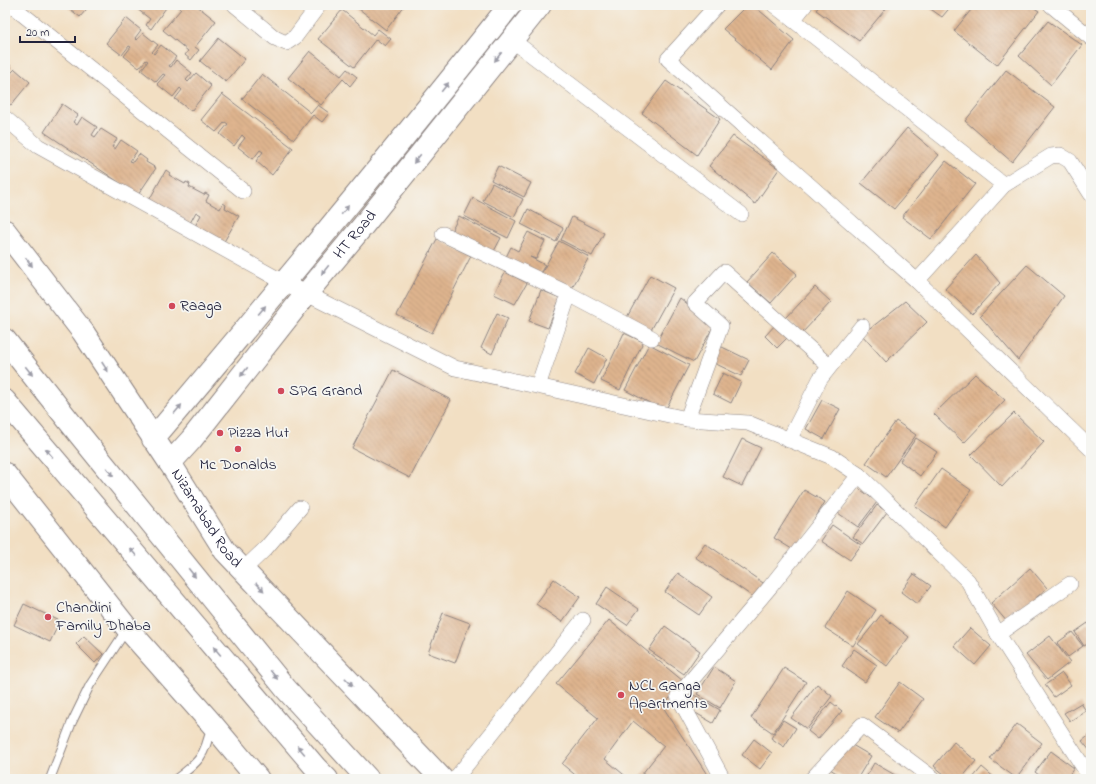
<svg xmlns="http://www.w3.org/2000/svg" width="1096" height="784" font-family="'Indie Flower',sans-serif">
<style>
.building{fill:url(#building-back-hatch)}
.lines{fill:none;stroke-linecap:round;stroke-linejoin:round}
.lane-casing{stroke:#8a807f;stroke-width:10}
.street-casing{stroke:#8a807f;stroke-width:16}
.secondary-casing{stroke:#8a807f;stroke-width:24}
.highway-casing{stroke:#8a807f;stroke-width:24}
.lane{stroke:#fff;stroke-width:8}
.street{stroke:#fff;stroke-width:15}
.secondary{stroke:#fff;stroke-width:22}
.highway{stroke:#fff;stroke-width:22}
.oneway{fill:#9c9ca7}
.poi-dot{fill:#d1495b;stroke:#f6f6f2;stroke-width:1.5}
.labels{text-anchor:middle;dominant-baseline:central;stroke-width:3.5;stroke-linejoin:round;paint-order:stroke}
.street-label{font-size:16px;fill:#22223b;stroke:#f6f6f2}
.poi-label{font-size:16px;fill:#22223b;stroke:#f6f6f2;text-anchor:start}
</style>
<defs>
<pattern id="building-back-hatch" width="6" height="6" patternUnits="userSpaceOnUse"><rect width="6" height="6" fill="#deb48e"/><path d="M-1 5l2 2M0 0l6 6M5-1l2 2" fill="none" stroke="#be9a7b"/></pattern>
</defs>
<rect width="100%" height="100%" fill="#f6f6f2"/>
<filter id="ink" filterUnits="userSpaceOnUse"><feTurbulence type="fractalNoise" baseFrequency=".025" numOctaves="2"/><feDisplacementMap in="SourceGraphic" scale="8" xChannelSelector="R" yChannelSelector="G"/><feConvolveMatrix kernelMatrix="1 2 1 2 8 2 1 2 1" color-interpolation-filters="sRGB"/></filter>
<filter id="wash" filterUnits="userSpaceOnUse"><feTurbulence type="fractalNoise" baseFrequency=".012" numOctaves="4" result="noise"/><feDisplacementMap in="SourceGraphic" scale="16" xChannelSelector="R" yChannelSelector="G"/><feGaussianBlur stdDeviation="0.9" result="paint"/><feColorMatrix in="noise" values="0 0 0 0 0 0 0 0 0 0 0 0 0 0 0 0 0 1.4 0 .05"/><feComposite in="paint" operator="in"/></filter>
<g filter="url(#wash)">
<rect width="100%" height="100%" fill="#f2dfc3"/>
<g id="blocks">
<g class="building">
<polygon points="65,5 90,5 80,17"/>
<polygon points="132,5 168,5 151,29 146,25 150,19"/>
<polygon points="176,5 196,5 216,21 195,47 199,50 191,60 185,55 188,51 163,30 181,9"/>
<polygon points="354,5 405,5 386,30"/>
<polygon points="747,5 753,5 794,40 772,70 723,29"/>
<polygon points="820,5 889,5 859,41 816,10"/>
<polygon points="925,5 952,5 942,17"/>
<polygon points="975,5 1030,5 1039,11 997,65 954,31"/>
<polygon points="342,10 373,35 378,29 391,39 385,46 376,39 354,67 318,39"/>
<polygon points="126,18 141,30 135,38 137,40 143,33 158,45 152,52 154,54 161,45 176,57 169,66 171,67 176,60 192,73 186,80 188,82 196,73 211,86 191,111 175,99 182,90 180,88 173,97 157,84 165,75 163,74 156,82 141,70 148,61 146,60 139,68 124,56 131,47 129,46 122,55 106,43"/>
<polygon points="1048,21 1082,45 1051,85 1019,56"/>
<polygon points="219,38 245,59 226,82 200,61"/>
<polygon points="310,51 341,76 347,69 357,77 350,86 343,79 321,105 288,78"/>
<polygon points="5,61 12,67 8,71 11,73 15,69 30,82 11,105 5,101"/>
<polygon points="1006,70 1055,107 1012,162 965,121"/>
<polygon points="262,74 311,113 318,105 329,113 322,122 313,115 294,139 242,99"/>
<polygon points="666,81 720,119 697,155 642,113"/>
<polygon points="222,94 293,148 272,175 256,161 263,152 260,150 253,159 238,147 245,138 242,135 234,146 220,134 228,124 225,122 216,132 201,120"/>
<polygon points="62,104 78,115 73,122 77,125 82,117 97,127 92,135 95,137 101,129 117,139 112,147 115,149 121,140 137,151 130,161 133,162 139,154 147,160 146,162 156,168 138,195 44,132"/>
<polygon points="907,128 939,155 894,209 861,183"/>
<polygon points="733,136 779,169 755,204 709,166"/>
<polygon points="946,161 975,184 931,239 902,217"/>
<polygon points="498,166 531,183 524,197 491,180"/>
<polygon points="166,170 170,173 169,175 185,184 186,182 190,184 189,187 204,195 205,193 209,195 206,201 220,209 223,203 226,205 225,208 239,216 222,245 194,228 201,215 196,212 189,225 148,202"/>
<polygon points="492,183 523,199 514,217 483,201"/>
<polygon points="473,198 516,221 508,238 464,216"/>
<polygon points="528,209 563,228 556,242 521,224"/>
<polygon points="459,216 501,238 493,253 451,232"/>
<polygon points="572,217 604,233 592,256 561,240"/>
<polygon points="528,232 545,241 536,259 530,257 545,265 538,277 505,259 511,247 518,251"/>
<polygon points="437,239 471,256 432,333 397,315"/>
<polygon points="559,241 589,257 571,290 541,274"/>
<polygon points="773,253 797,274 771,303 747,282"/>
<polygon points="976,255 1000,283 972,314 945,289"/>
<polygon points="1027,265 1064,296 1018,360 980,316"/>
<polygon points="505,272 527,283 515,304 494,294"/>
<polygon points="650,275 674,288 650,332 626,319"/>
<polygon points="815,287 831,302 802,333 786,318"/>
<polygon points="541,290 560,298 548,328 529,321"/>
<polygon points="680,298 714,325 694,362 656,343"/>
<polygon points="905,301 927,322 886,362 862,335"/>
<polygon points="497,313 508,318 492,354 481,348"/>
<polygon points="777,323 790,335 777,348 765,336"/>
<polygon points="624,333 643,342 620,390 601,381"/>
<polygon points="649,344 689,365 665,411 625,390"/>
<polygon points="720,346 749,360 741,376 712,362"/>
<polygon points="589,348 607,358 594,384 575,374"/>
<polygon points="393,370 451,400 410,478 352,448"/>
<polygon points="723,373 741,382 731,403 713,394"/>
<polygon points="975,374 1005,400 964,443 934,414"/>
<polygon points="822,400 840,409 824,439 806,429"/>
<polygon points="1014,413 1044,442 1002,487 971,455"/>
<polygon points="896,421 916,435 886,477 866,463"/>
<polygon points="916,438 937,452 920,476 900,461"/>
<polygon points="742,439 761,448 742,486 723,477"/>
<polygon points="941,469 971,490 945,527 915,506"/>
<polygon points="857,487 877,502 858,527 838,513"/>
<polygon points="804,490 825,502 795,551 774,538"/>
<polygon points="877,505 887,512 863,544 853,537"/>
<polygon points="832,525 861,545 850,560 821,541"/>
<polygon points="705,543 766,585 756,599 695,557"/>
<polygon points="1030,568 1047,588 1008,623 991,603"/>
<polygon points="678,573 712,597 699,615 665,592"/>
<polygon points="914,574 931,586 917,604 901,592"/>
<polygon points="554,579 580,597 562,622 536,604"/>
<polygon points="607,587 639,609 627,625 596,604"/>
<polygon points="848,591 876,610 853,646 825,628"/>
<polygon points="24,604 60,621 50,642 14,625"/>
<polygon points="443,613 470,623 455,663 428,653"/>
<polygon points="881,615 909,637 887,666 858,644"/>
<polygon points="609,620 683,681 663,707 708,776 705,779 638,779 664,746 633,721 605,759 629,779 580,779 562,764 598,718 556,684"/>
<polygon points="1088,623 1091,628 1091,642 1084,646 1075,632"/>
<polygon points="665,626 700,651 684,674 649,650"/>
<polygon points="970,628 991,646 975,665 954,646"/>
<polygon points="1072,632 1083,646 1068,657 1057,643"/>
<polygon points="84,636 103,654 95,663 76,644"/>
<polygon points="1050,636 1070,662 1047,680 1026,655"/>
<polygon points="854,649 877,665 865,682 842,666"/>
<polygon points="714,667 736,681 720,708 697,694"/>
<polygon points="784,668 806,682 773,733 751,718"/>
<polygon points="1062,673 1071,685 1054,697 1045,685"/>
<polygon points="900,682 923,699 898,733 875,717"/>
<polygon points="817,684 832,696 807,729 791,718"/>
<polygon points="694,695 720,710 713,723 687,708"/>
<polygon points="831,702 842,711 818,739 808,731"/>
<polygon points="1081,703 1086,711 1070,721 1064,713"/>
<polygon points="783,720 796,728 784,747 771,738"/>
<polygon points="1017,724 1042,743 1016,778 990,759"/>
<polygon points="1091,734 1091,752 1082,741"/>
<polygon points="754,739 772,753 760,769 742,755"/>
<polygon points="847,742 871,756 857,779 846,779 830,769"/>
<polygon points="954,742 976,761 961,779 950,779 934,766"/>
<polygon points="1051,751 1074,768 1066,779 1044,779 1035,772"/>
<polygon points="874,763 902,779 865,779"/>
<polygon points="982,767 996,779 972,779"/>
</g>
</g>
</g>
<g filter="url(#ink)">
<use href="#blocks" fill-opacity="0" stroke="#8a807f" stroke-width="1"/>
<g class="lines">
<g class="lane-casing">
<g id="lane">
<polyline points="50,779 72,722 90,685 127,629"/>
<path d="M 176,779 C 199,762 205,756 211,727"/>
</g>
</g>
<g class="street-casing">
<g id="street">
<polyline points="11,5 243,191"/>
<polyline points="235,5 275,38 286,43 295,37 319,5"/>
<polyline points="717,5 668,59 917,281"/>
<polyline points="774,5 1004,185"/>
<polyline points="1051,5 1091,38"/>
<polyline points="793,20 805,5"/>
<polyline points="512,40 741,214"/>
<polyline points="5,118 38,146 285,283 455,368 687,419 748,423 832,457 859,475 968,581 998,634 1091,779"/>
<polyline points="1091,194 1070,161 1060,155 1051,156 1004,185 917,281 1091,449"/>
<polyline points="443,234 569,294"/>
<polyline points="538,386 569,294 652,338"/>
<polyline points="687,419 721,326 695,303 724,272 829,366"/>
<polyline points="789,440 820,379 862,326"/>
<polyline points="243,570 266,548 300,508"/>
<polyline points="998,634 1070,584"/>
<polyline points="455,779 583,620"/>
<polyline points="723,779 678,696 770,587 859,475"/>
<polyline points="812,779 862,725 934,779"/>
</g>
</g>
<g class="secondary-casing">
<g id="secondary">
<path id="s1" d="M 5,231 L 83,332 L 170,463 L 225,551 L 442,779"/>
<path d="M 153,439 C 274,296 393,152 510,5"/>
<path id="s2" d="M 170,463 L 191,440 L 306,294 L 362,227 L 540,5"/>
<polyline points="5,474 127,628 212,724 258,779"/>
</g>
</g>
<g class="highway-casing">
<g id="highway">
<polyline points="5,340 80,435 286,689 368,779"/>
<polyline points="5,401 316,768 327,779"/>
</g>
</g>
<use href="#lane" class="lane"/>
<use href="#street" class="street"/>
<use href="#secondary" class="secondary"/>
<use href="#highway" class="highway"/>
</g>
<defs><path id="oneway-solid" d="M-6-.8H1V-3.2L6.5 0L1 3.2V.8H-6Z"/></defs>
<g class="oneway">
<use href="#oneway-solid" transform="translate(498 57) rotate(128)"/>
<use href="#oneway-solid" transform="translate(445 87) rotate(-51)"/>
<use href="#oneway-solid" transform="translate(417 159) rotate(129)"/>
<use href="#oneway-solid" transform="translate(345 210) rotate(-51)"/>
<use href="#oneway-solid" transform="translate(29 262) rotate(53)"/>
<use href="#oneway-solid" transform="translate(325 270) rotate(129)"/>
<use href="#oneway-solid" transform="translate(262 310) rotate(-50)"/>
<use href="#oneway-solid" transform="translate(105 367) rotate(57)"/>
<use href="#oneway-solid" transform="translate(29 371) rotate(52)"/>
<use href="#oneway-solid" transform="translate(244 372) rotate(128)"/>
<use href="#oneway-solid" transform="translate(178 409) rotate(-50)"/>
<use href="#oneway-solid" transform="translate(49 453) rotate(-130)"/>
<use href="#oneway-solid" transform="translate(110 472) rotate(51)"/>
<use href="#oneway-solid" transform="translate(133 552) rotate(-130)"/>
<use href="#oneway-solid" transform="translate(192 573) rotate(51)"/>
<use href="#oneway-solid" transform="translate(260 587) rotate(46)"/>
<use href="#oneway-solid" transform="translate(217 651) rotate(-130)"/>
<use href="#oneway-solid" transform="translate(274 675) rotate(51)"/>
<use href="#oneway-solid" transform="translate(349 682) rotate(46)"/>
<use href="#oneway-solid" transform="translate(301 750) rotate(-130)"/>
</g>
</g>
<g class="poi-dot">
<circle cx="172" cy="306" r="4"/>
<circle cx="281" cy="391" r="4"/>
<circle cx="220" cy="433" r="4"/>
<circle cx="238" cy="449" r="4"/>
<circle cx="48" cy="617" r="4"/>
<circle cx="621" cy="695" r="4"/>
</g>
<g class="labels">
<g class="street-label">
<text stroke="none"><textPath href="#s2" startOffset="294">HT Road</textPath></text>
<text stroke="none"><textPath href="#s1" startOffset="351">Nizamabad Road</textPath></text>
</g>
<g class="poi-label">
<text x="180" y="306">Raaga</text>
<text x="289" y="391">SPG Grand</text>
<text x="228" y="433">Pizza Hut</text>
<text x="238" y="465" text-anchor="middle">Mc Donalds</text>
<text x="56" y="608">Chandini<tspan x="56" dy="18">Family Dhaba</tspan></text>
<text x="629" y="686">NCL Ganga<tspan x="629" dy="18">Apartments</tspan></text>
</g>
</g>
<rect width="1096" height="784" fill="none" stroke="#f6f6f2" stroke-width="20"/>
<path d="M20 36v6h55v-6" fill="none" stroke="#22223b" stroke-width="2"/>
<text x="26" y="36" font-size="12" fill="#22223b" stroke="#f6f6f2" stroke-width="3" paint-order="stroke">20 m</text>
</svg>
